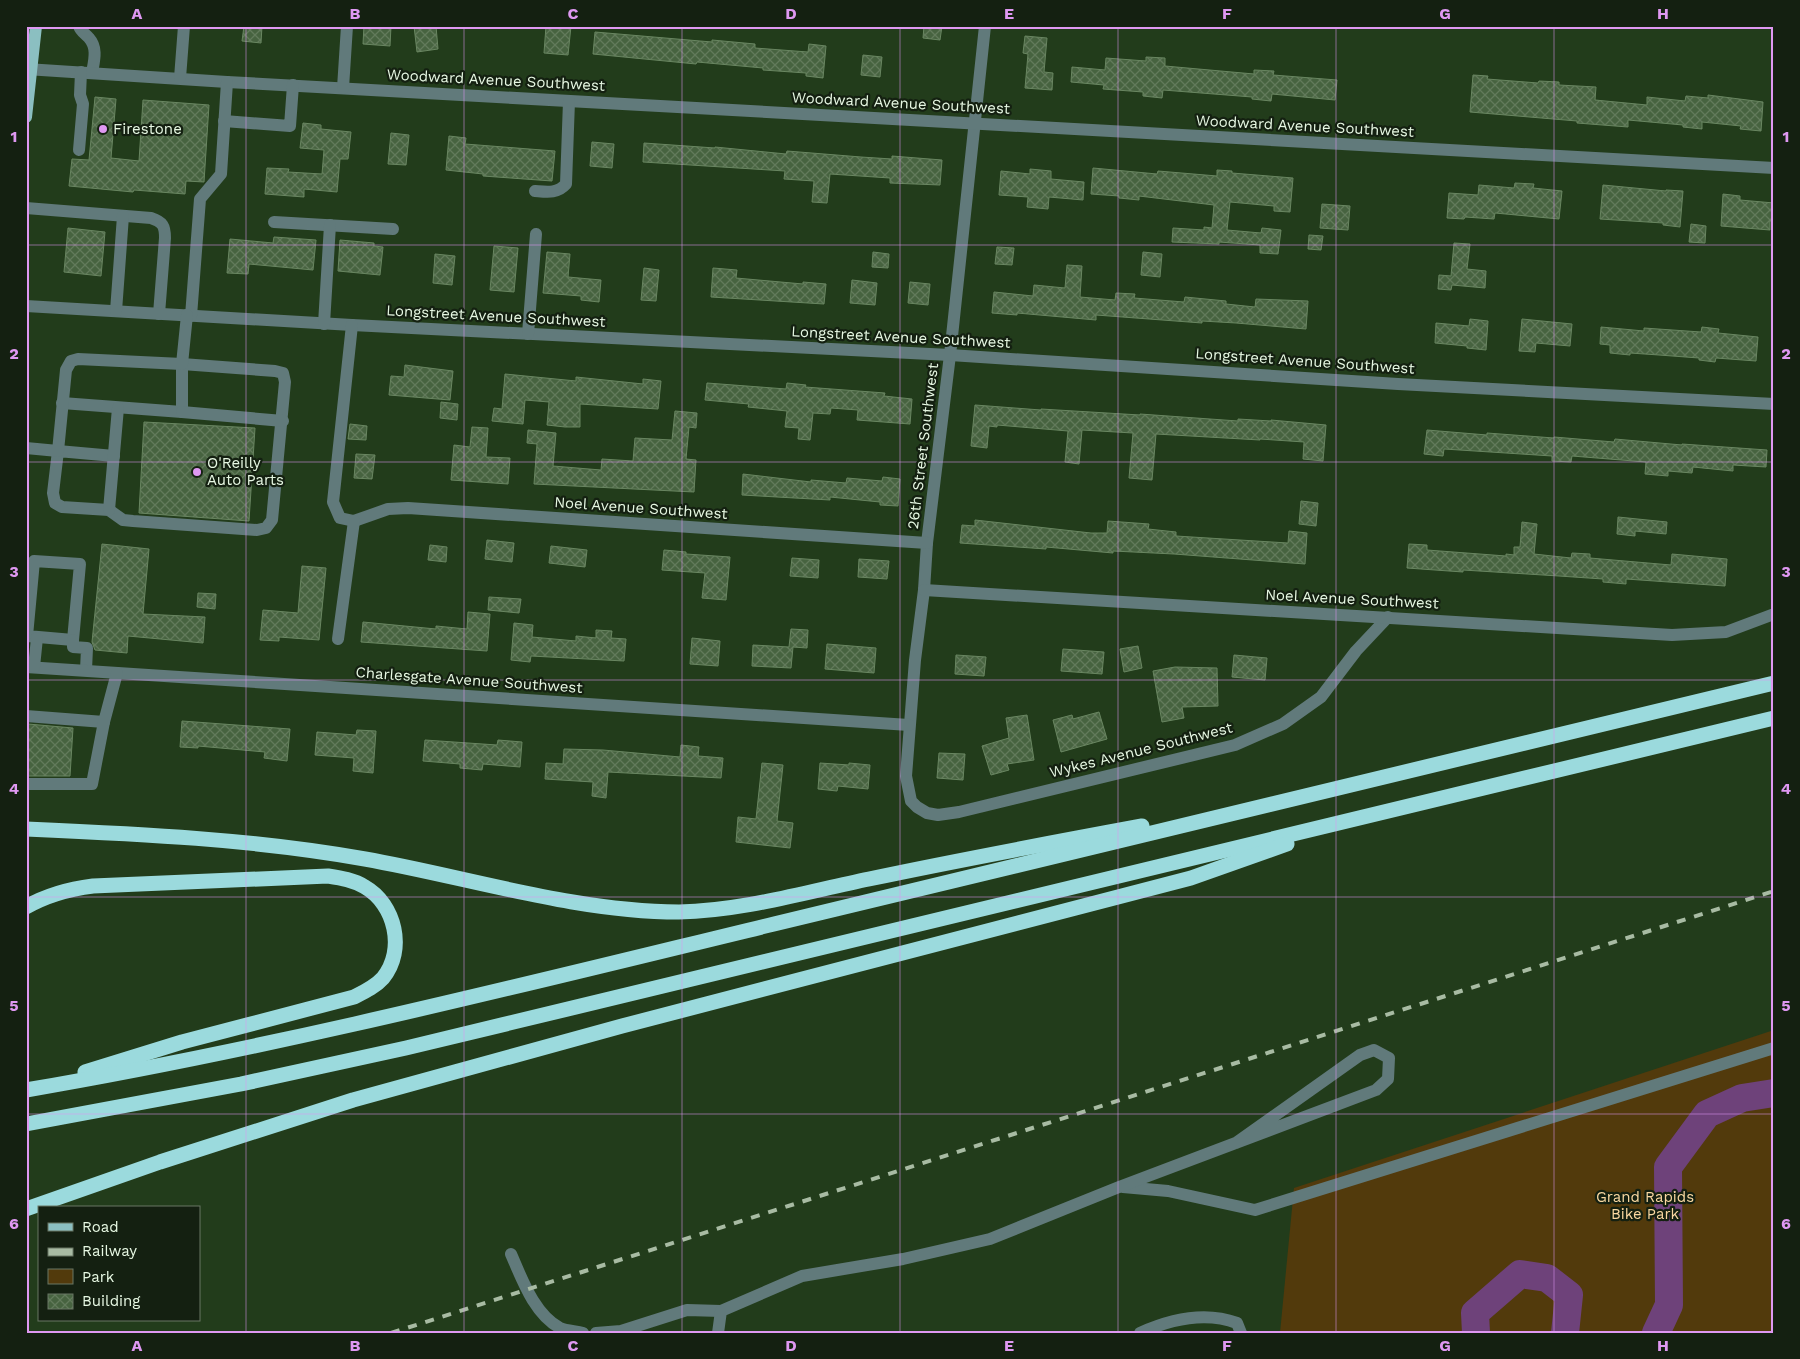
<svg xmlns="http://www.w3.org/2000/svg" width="1800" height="1359" font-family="'Work Sans',sans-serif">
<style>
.park{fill:#523a0c}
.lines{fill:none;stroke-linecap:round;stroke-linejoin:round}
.river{stroke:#6e427a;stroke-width:28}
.building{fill:url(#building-cross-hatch);stroke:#698661}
.minor{stroke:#617a7b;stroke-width:12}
.major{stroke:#8bbfc1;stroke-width:12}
.highway{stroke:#9bdadd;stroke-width:15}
.rail{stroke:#a8bba3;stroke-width:4;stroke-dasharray:9 9;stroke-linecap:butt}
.grid{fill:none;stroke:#df98f2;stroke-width:1;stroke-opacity:0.55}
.poi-dot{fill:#df98f2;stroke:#142011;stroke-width:2}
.labels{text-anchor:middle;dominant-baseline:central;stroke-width:4.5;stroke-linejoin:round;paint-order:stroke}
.street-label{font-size:15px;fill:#e7f8e3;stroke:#142011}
.poi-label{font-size:15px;fill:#e7f8e3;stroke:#142011;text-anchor:start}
.park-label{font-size:15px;fill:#fad8a1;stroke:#142011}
.neatline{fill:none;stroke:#df98f2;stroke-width:2}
.grid-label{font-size:16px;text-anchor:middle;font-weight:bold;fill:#df98f2}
</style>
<defs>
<pattern id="building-cross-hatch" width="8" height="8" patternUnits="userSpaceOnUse" patternTransform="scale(1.25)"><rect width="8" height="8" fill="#476340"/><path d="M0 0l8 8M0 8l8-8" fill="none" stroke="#627a5b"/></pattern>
</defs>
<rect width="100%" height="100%" fill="#223c1b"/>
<polygon class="park" points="1774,1030 1774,1333 1280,1333 1294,1188"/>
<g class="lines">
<g class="river">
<polyline points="1476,1333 1475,1313 1520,1274 1547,1278 1569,1295 1565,1333"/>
<polyline points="1656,1333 1669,1305 1668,1167 1707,1114 1742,1098 1774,1093"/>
</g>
</g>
<g class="building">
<polygon points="244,26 262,26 261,43 242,41"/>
<polygon points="364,26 391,26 390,46 363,44"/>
<polygon points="414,26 436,26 438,49 417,52"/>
<polygon points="546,26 571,26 568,55 544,53"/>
<polygon points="924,26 942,26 940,40 923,38"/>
<polygon points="595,32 712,42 712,40 755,44 755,48 808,52 809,44 826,46 823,78 806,76 806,73 763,70 763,68 697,62 696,64 593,54"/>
<polygon points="1025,36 1047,38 1044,72 1053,73 1052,90 1025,88 1028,54 1023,53"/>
<polygon points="863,55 882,57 880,77 861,75"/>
<polygon points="1146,57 1165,58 1165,66 1254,74 1254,70 1274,71 1273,75 1337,80 1335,100 1272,94 1271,101 1252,99 1252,97 1163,90 1162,98 1143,96 1143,92 1103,89 1104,85 1071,82 1072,67 1105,70 1106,58 1146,61"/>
<polygon points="1473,75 1488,76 1487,79 1538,83 1539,81 1559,82 1559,85 1596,87 1595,100 1647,105 1647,97 1685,101 1686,96 1708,98 1708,95 1763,102 1761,131 1740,129 1741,126 1702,122 1702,129 1683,127 1683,125 1628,120 1628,127 1577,123 1577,121 1470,112"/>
<polygon points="95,97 116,99 111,158 139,161 143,100 209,105 204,182 186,181 185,194 134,190 133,192 69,186 72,159 89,160"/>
<polygon points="303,123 321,125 321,129 351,132 348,159 340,159 337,192 304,189 304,197 265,194 267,168 289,169 288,172 322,174 324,150 300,148"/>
<polygon points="391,133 409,135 406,165 388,164"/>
<polygon points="449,136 466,138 465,144 555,151 552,181 483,176 483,174 446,170"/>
<polygon points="592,142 614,144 612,168 590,166"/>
<polygon points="644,143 715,148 715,147 786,154 787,151 861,157 892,159 892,156 942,160 940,185 890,183 890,178 830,174 827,203 812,202 814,181 784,179 785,171 643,162"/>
<polygon points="1093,168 1157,174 1158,171 1217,176 1217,170 1232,171 1232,173 1293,178 1290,212 1274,211 1274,206 1230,202 1227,230 1261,233 1262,228 1281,230 1278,254 1260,253 1260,245 1219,242 1219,244 1172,242 1173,228 1204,230 1204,227 1212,228 1214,205 1139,196 1139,200 1119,198 1119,196 1091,194"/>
<polygon points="1030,169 1051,171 1051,179 1084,182 1083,200 1049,197 1048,209 1027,207 1028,197 999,195 1001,171 1030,174"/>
<polygon points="1515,183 1534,184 1533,188 1562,191 1559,219 1495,213 1494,219 1465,217 1464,219 1447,218 1449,193 1478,195 1479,185 1514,188"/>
<polygon points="1603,185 1666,191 1666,190 1683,191 1680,227 1663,225 1663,223 1600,219"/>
<polygon points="1723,194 1740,196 1740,200 1774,203 1774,221 1770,221 1770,230 1721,226"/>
<polygon points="1322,204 1350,206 1348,230 1320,228"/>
<polygon points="1691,224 1706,226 1705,243 1689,242"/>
<polygon points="68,228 105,232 101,276 64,272"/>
<polygon points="1309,235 1323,236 1321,250 1308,249"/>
<polygon points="274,237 316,240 313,270 249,264 248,274 227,273 230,239 273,243"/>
<polygon points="340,240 374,243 374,246 383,247 380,275 338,271"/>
<polygon points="1454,243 1470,244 1467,269 1486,271 1485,288 1452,285 1451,290 1438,289 1439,275 1451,276"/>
<polygon points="494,246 518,248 514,292 490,290"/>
<polygon points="997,247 1014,248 1012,265 995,264"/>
<polygon points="547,252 570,254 568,277 601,280 599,302 581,300 581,296 543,293"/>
<polygon points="873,252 889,254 888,268 872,267"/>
<polygon points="1143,252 1162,254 1160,277 1141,275"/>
<polygon points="435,254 455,256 452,285 433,283"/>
<polygon points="1067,265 1082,266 1080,297 1115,300 1116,293 1135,294 1134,298 1184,302 1185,297 1226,301 1226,304 1255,307 1256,299 1308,301 1306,329 1236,323 1202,321 1202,323 1096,315 1096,320 1017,313 1017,315 992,313 994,292 1033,296 1034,285 1065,288"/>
<polygon points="644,268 659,270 656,301 641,300"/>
<polygon points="713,268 737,270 736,278 803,284 803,282 826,284 824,304 711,297"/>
<polygon points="852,280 877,283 875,305 850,303"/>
<polygon points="910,282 930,284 928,305 908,303"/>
<polygon points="1470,319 1488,321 1486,350 1467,348 1467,346 1435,343 1436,323 1469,326"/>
<polygon points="1522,319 1572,324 1570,346 1536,343 1535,352 1519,351"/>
<polygon points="1601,327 1644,331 1644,328 1701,332 1702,327 1719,329 1718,333 1758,337 1756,361 1716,358 1715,362 1699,360 1699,358 1659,355 1630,353 1630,355 1610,353 1610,345 1600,344"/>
<polygon points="405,365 453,371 450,400 389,395 391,376 404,377"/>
<polygon points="505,374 576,381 576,377 643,384 643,379 661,381 658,409 580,404 580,427 565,427 547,425 549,402 525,400 523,424 492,421 494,408 502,409"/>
<polygon points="707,383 786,389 787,383 806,385 805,387 885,393 884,396 912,399 910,424 857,420 858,410 831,408 830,414 813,413 810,440 798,439 799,428 785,427 787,411 748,407 749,404 705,400"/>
<polygon points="441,402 458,404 457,420 440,418"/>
<polygon points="975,405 1041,410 1041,409 1140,415 1140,414 1238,421 1238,419 1271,421 1271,420 1326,425 1323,461 1303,459 1304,442 1260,439 1260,440 1156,434 1152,480 1129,478 1133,433 1082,430 1079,464 1065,462 1068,431 997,425 997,427 989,426 987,448 971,446"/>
<polygon points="675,411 697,413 696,428 689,427 686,459 696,460 694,492 534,484 537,444 527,443 528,430 556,433 553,466 601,470 602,459 633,461 635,438 672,440"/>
<polygon points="144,422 255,428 249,521 139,513"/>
<polygon points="350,424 367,426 366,440 348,439"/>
<polygon points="472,427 488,428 486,457 510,458 508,484 451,480 454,445 470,447"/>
<polygon points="1427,430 1487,435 1487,433 1554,438 1554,437 1614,442 1615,439 1682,445 1682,444 1767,450 1766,467 1733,465 1733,471 1693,467 1692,473 1668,471 1668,476 1645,474 1646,462 1572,456 1571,462 1552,461 1552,456 1444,449 1443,456 1424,454"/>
<polygon points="356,454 375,455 372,479 354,478"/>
<polygon points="743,474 811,482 811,480 846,483 847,478 882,481 883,477 900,479 898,506 880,505 880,502 830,497 830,500 742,495"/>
<polygon points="1301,501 1318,503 1316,526 1299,524"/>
<polygon points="1618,517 1667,522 1666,534 1635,531 1635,536 1617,534"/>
<polygon points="975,520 1091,533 1107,533 1108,521 1149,524 1148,529 1176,532 1176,536 1288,543 1289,531 1307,533 1305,564 1174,554 1113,551 1113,553 1046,547 1046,549 960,543 962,525 975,526"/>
<polygon points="1522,522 1537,524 1534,554 1571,558 1572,553 1590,554 1590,558 1671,565 1672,554 1727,559 1725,586 1626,579 1626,584 1603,582 1603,579 1559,576 1463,570 1463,572 1407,568 1409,544 1427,545 1427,550 1506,556 1506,554 1514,555 1514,547 1520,547"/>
<polygon points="487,540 514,543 512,562 485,559"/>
<polygon points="102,544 149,549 143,614 205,617 203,643 128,636 127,653 95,650 92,642"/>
<polygon points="430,545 447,547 446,562 428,560"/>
<polygon points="551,546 587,550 585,567 549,563"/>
<polygon points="664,550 686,552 686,554 730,557 726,600 702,598 705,573 662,570"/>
<polygon points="792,558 819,560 818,578 790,576"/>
<polygon points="859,559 889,561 887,579 858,577"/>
<polygon points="302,566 326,568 319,640 279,637 279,641 260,640 263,610 298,613"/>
<polygon points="198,593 216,594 215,609 197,607"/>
<polygon points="489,597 521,599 519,613 488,610"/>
<polygon points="468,612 490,614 487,651 361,642 363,622 436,629 436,626 467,629"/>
<polygon points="514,623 533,625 532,637 576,641 576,636 596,638 596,630 612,631 611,638 626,639 624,661 531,656 530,662 511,660"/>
<polygon points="791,629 808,630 807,648 793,647 791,668 752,666 753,645 789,647"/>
<polygon points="692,638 720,641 718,666 690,664"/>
<polygon points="827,644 876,648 874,673 825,669"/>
<polygon points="1138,646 1142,668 1124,672 1120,649"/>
<polygon points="1063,649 1104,652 1102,674 1061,671"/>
<polygon points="956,655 986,657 984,676 955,674"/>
<polygon points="1234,655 1267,658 1265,680 1232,677"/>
<polygon points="1175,667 1217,668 1218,706 1182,707 1184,718 1162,722 1153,671"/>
<polygon points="1099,712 1107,739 1061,752 1053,720 1072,715 1073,719"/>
<polygon points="1027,715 1034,760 1007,764 1009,770 991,775 982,746 1009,738 1006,718"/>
<polygon points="182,721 290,729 287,761 264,758 265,752 198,746 198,748 180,747"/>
<polygon points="28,724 73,728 70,776 26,776 26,740"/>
<polygon points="357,730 376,731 373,773 353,771 354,758 315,755 317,732 356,735"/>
<polygon points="425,740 497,745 498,740 522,742 520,767 483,764 482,770 460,768 460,764 423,761"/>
<polygon points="681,745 699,747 698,756 723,758 721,778 608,772 606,798 592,796 593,782 545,779 546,763 563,764 564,749 603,750 680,757"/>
<polygon points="939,753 965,754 963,780 937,778"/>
<polygon points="762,763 783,765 777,821 793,823 790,848 736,842 738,817 756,819"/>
<polygon points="820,763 849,765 849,763 870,765 868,789 838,786 837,791 818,789"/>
</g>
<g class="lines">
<g class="minor">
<path d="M 79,26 C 81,32 86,34 89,38 C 98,48 94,61 92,73"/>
<polyline points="985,26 950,355 927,543 924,590 915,660 906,776 911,801 917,807 927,813 938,815 959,812 1235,745 1283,724 1321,697 1356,651 1388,617"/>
<polyline points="26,69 227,82 1774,168"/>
<polyline points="180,78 184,26"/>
<polyline points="343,88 347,26"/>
<polyline points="224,121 290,126 293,85"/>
<polyline points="79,150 83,104 80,95 81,72"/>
<path d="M 535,191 C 547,192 557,194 566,184 L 569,101"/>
<path d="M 26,208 L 151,218 C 163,222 165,226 165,238 L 159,314"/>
<polyline points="274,222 393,229"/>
<polyline points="26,306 352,325 950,355 1398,384 1774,404"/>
<polyline points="116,311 123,216"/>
<polyline points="191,316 200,199 221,174 227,82"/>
<polyline points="324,324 330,225"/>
<polyline points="352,325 333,502 340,518 354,521"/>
<polyline points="528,334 536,234"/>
<polyline points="62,403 182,412 182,364 275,371 283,373 285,382 272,520 266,528 257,530 133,521 123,520 109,510 62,507 55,503 53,493 58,451 114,456"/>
<polyline points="182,412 283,421"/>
<polyline points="26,448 58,451 66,370 71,361 78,359 182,364 187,315"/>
<polyline points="109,510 118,408"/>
<polyline points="354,521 388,509 408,508 927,543"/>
<polygon points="34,561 80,564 73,640 27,636"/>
<polyline points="924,590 1672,635 1726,632 1774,614"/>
<polyline points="338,639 354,521"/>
<polyline points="73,640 73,647 87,648 86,670"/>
<polyline points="26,667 909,725"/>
<polyline points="34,667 37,638"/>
<polyline points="26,716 104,722"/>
<polyline points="26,784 92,784 104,722 117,673"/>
<polyline points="1123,1187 1168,1191 1255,1210 1774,1048"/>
<path d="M 511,1254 C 522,1279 534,1314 560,1328 C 567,1331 576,1331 583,1333"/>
<polyline points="596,1333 621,1331 687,1310 721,1311"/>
<polyline points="718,1333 721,1311 802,1276 903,1259 990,1239 1119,1187 1376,1090 1388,1079 1389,1058 1374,1050 1360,1055 1236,1143"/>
<path d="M 1140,1333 C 1171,1319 1204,1311 1237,1323 L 1241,1333"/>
</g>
<polyline class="major" points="26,117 36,26"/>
<g class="highway">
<path d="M 26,829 C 140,834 253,839 365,859 C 467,877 575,912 679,912 C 742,911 806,892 869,879 C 959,860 1050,843 1142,826"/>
<path d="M 26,907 C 47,895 69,889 93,886 L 328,876 C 341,878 354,880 365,887 C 395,904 406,950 383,978 C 375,987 364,992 354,997 L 182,1042 L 85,1072"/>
<path d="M 26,1090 C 278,1047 526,984 774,924 C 1108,844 1441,763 1774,683"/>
<polyline points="26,1124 241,1084 406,1048 1774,718"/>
<polyline points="26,1209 160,1162 353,1100 622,1026 1191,878 1287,844"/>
</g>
<polyline class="rail" points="391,1333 1774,891"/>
</g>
<path class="grid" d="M 246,26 L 246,1333M 464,26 L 464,1333M 682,26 L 682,1333M 900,26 L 900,1333M 1118,26 L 1118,1333M 1336,26 L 1336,1333M 1554,26 L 1554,1333M 26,245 L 1774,245M 26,462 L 1774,462M 26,680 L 1774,680M 26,897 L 1774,897M 26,1114 L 1774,1114"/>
<g class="poi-dot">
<circle cx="103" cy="129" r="5"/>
<circle cx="197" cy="472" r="5"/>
</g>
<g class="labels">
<g class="street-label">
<text transform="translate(496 80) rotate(3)">Woodward Avenue Southwest</text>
<text transform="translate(901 103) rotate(3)">Woodward Avenue Southwest</text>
<text transform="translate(1305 126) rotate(3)">Woodward Avenue Southwest</text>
<text transform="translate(496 316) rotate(3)">Longstreet Avenue Southwest</text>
<text transform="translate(901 337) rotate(3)">Longstreet Avenue Southwest</text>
<text transform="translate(1305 361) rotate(4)">Longstreet Avenue Southwest</text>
<text transform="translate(923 446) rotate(-83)">26th Street Southwest</text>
<text transform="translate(641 508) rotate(4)">Noel Avenue Southwest</text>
<text transform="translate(1352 599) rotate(3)">Noel Avenue Southwest</text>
<text transform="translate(469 680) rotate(4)">Charlesgate Avenue Southwest</text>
<text transform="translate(1141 750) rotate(-14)">Wykes Avenue Southwest</text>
</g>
<g class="poi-label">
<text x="113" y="129">Firestone</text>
<text x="207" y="463">O'Reilly<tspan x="207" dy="17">Auto Parts</tspan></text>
</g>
<g class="park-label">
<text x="1645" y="1197">Grand Rapids<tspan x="1645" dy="17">Bike Park</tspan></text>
</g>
</g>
<rect width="1800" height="1359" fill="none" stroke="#142011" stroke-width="55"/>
<rect x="38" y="1206" width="162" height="115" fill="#142011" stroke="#687665"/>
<rect x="48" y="1223" width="25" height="8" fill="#8bbfc1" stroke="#687665"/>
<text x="82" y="1232" font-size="15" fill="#e7f8e3">Road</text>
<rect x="48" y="1248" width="25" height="8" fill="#a8bba3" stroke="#687665"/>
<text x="82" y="1256" font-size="15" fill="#e7f8e3">Railway</text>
<rect x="48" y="1269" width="25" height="15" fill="#523a0c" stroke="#687665"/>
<text x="82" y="1282" font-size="15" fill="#e7f8e3">Park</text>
<rect x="48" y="1294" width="25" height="15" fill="url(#building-cross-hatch)" stroke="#687665"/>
<text x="82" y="1306" font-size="15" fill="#e7f8e3">Building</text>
<rect x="28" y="28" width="1744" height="1304" class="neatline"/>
<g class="grid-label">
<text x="137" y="19">A</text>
<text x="355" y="19">B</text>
<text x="573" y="19">C</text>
<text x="791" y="19">D</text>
<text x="1009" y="19">E</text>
<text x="1227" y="19">F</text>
<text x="1445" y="19">G</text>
<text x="1663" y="19">H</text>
<text x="14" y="142">1</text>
<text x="1786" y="142">1</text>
<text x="14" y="359">2</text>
<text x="1786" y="359">2</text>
<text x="14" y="577">3</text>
<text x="1786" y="577">3</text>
<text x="14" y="794">4</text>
<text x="1786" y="794">4</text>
<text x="14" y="1011">5</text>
<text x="1786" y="1011">5</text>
<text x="14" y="1229">6</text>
<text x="1786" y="1229">6</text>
<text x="137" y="1351">A</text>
<text x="355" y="1351">B</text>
<text x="573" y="1351">C</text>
<text x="791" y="1351">D</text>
<text x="1009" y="1351">E</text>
<text x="1227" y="1351">F</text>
<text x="1445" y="1351">G</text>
<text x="1663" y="1351">H</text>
</g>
</svg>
